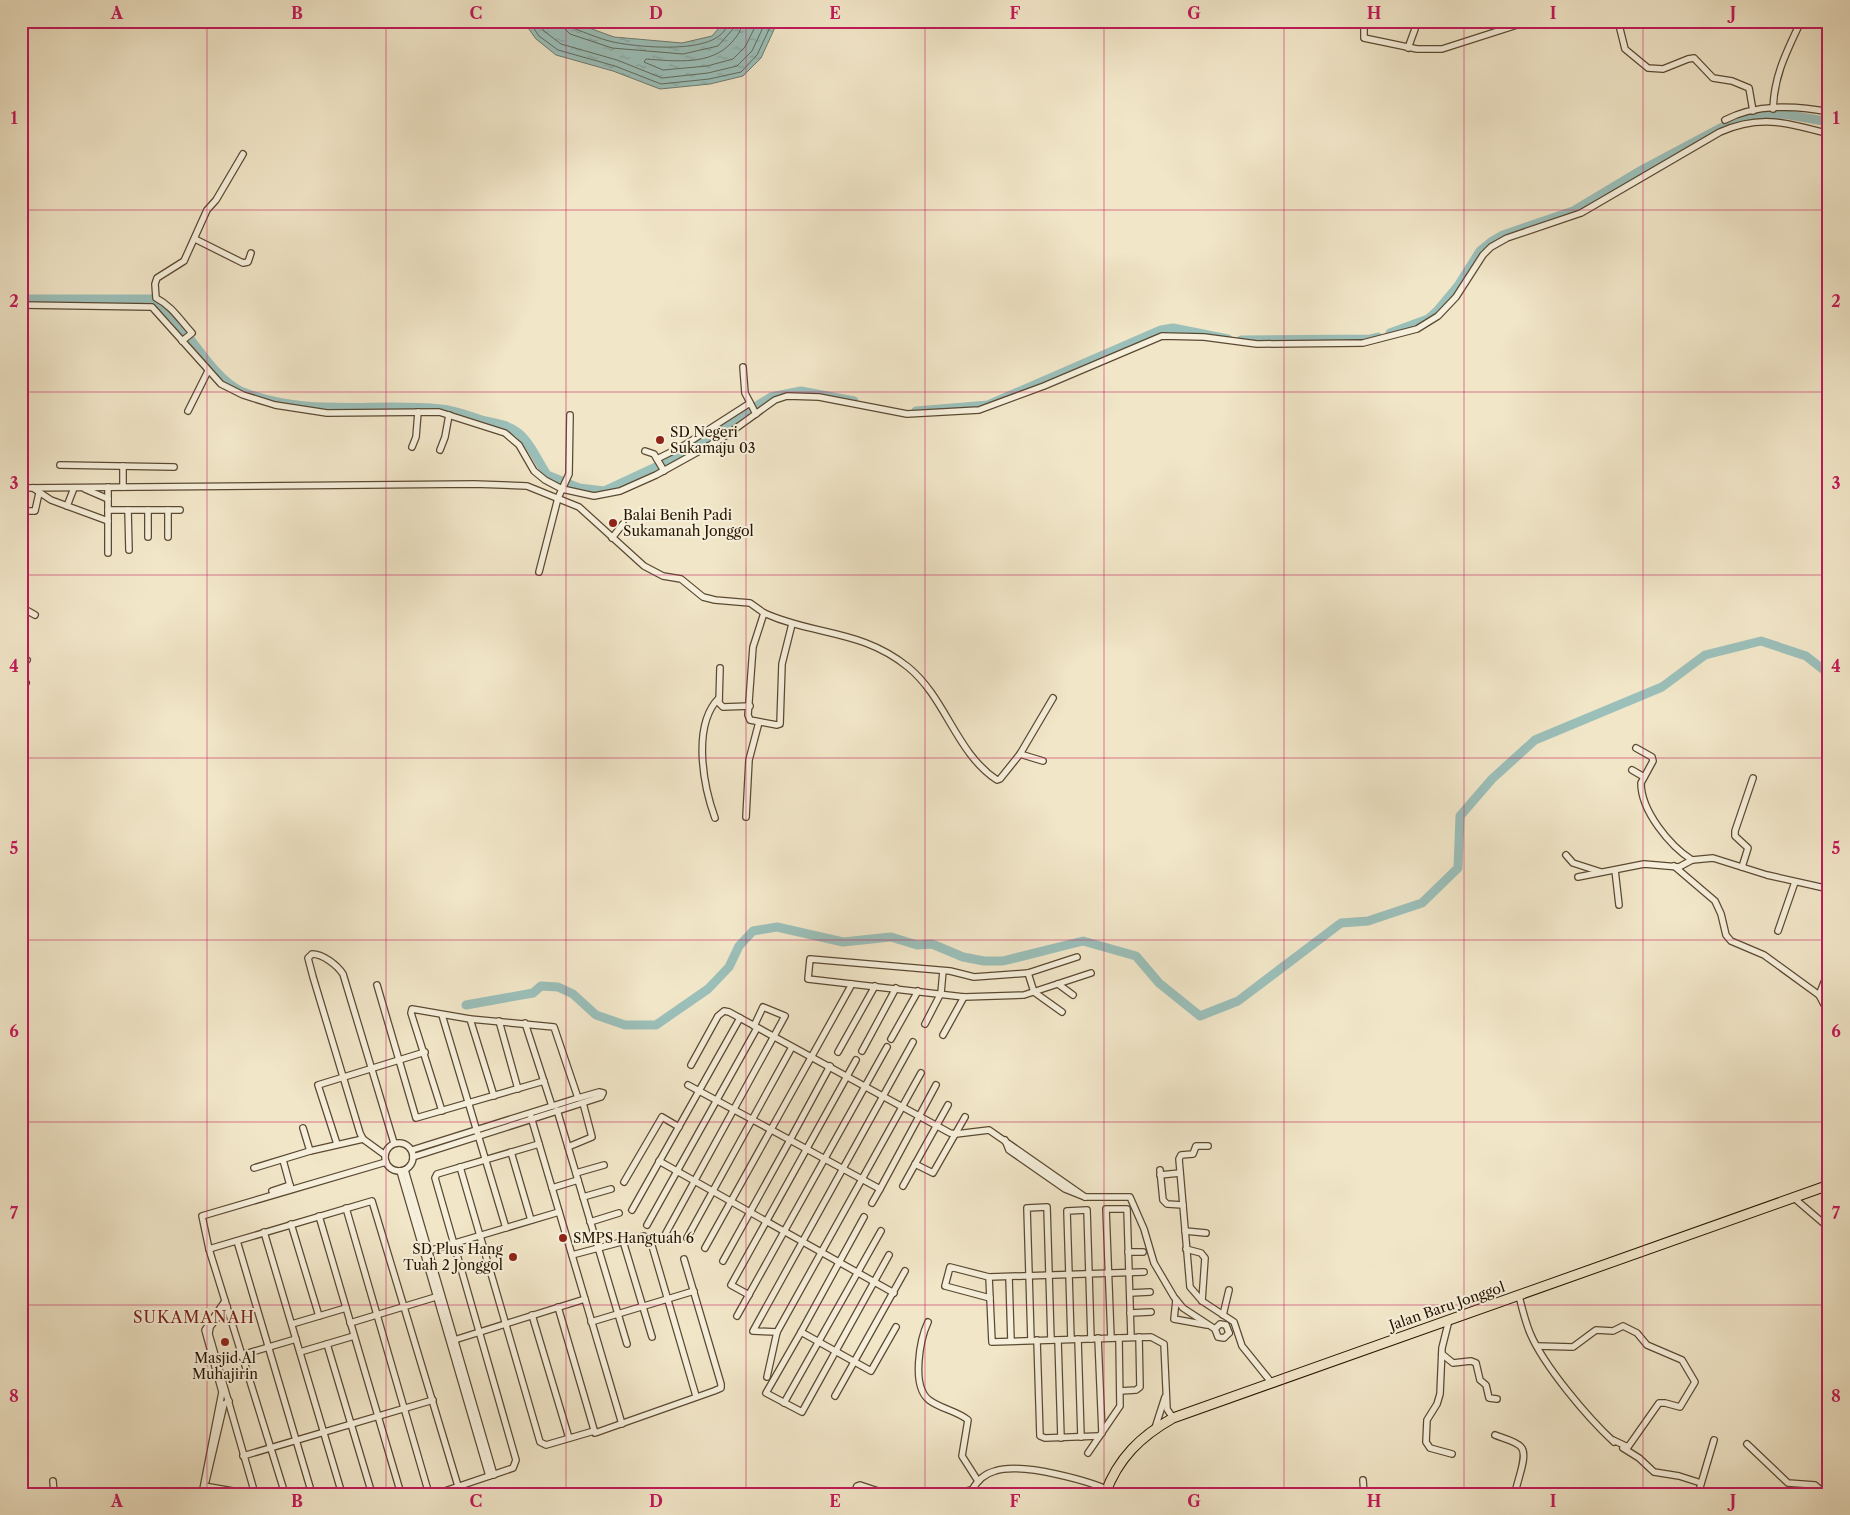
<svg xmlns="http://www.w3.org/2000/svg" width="1850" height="1515" font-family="'Libre Caslon Text',serif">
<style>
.water{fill:url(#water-ripples);stroke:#6d7b6f}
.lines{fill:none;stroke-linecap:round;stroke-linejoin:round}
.shore{stroke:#616a5c;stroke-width:1}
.river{stroke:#9bbfb9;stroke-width:9}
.minor-casing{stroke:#5a4932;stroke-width:8}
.primary-casing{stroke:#271500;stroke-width:11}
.minor{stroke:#f6efdb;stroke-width:5.5}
.primary{stroke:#f1e6c8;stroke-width:9}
.grid{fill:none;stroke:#c2185b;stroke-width:1;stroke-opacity:0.55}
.poi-dot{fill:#8f2418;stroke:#f6efdb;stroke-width:2}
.labels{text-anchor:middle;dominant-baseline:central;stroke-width:4;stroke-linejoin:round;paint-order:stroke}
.poi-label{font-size:14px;fill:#271500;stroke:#f6efdb;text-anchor:start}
.street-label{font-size:14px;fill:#271500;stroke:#f6efdb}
.quarter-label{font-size:16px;letter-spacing:1px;fill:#7a1f14;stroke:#f6efdb}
.neatline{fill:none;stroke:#c2185b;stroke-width:2}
.grid-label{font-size:16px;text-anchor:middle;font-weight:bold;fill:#c2185b}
</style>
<defs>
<pattern id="water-ripples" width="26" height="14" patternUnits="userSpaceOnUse" patternTransform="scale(1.25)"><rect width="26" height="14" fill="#9bbfb9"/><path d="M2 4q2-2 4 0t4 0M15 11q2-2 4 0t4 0" fill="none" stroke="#86a39d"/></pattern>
</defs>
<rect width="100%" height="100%" fill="#f1e6c8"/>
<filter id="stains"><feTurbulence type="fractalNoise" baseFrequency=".004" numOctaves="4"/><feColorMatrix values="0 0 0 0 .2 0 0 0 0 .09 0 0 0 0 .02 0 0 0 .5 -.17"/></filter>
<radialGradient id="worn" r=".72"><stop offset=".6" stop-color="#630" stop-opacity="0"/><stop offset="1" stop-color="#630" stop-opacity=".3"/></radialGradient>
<polygon class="water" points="523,21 570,21 614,37 682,43 712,36 725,21 778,21 761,58 743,76 710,84 660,89 613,71 556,55 536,39"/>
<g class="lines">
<g class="shore">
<polyline points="529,21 539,36 558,50 615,66 661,84 709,79 741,72 757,55 773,21"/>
<polyline points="537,21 544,31 561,44 617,60 662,78 708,73 737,66 752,51 766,21"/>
<polyline points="564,21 565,29 570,34 612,48 683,54 718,46 733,29 735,21"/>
<path d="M 570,21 L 573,28 C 586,33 600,39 613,42 C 637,47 725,57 728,21"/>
<path d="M 742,21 C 742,30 738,35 732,42 C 711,66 675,61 646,59 L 644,62 L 663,70 L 707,66 L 733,59 L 745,47 L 758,21"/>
</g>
<g class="river">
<path d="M 21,299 L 152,299 C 184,319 209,377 241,391 C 306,418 375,402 441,409 C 455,410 469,416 482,420 C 494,423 507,424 517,432 C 529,440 539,463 547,475 L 579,488 L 604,491 L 675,458 L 771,397 L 801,391 L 854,401"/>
<polyline points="1390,333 1428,319 1438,310 1458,286 1480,251 1491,242 1503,235 1573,211 1638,172 1730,123 1750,117 1784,114 1829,122"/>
<polyline points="1241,340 1370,339 1378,337"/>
<polyline points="916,411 988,405 1161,330 1173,328 1228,339"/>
<polyline points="466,1005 533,993 541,986 558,987 573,994 596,1015 625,1025 656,1025 708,989 729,967 739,946 753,931 777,927 843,942 891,937 917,945 932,944 963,957 984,961 1003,961 1083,941 1136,956 1159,983 1200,1016 1238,1001 1341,923 1368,921 1422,903 1458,868 1460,816 1492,779 1535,740 1662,687 1705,655 1761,641 1806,656 1829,674"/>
</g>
<g class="minor-casing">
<g id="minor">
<polyline points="1618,21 1625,49 1648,68 1663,69 1688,59 1694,58 1713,78 1732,81 1749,88 1753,111"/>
<polyline points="21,26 24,21"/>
<polyline points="1364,26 1364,38 1417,49 1442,49 1526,22 1539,23 1556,21"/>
<polyline points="1408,48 1415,29"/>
<path d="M 1773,109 C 1774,75 1787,51 1801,21"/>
<path d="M 1725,120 C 1755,104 1796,105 1829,112"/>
<polyline points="195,239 243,263 248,262 251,253"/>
<path d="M 21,305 L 152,307 L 221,384 L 243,395 L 275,405 L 327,413 L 439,412 L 505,433 L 519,445 L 534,471 L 545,480 L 562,489 L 594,496 L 620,491 L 656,475 L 721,439 L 775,400 L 787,396 L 819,397 L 907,414 L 979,410 L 1044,386 L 1162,336 L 1204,337 L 1257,344 L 1363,343 L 1417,329 L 1438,316 L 1456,297 L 1483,255 L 1491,247 L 1507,238 L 1581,213 L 1720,132 C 1761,114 1788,123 1829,134"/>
<path d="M 182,341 L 192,333 C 180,320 172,306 156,298 L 155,284 L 157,278 L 184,261 L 207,210 L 216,200 L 243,154"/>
<polyline points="743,367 745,393 756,414"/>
<polyline points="188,411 208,371"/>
<polyline points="412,447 416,437 418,412"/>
<polyline points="440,450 445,437 449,415"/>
<polyline points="645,451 654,454 664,471"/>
<polyline points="657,459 683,446 750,403"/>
<polyline points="60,465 174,467"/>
<polyline points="123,466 123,487"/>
<polyline points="108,487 108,553"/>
<polyline points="21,488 474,484 527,486 579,507 644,566 663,576 681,579 703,597 715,600 750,603 764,613 753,647 748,715 750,720 777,725 780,724 782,664 792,624"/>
<polyline points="33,488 51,500 108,521"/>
<polyline points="85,489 108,499"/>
<polyline points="67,506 74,488"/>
<polyline points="108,510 168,510 168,537"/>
<polyline points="128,510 129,550"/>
<polyline points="148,510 148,537"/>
<polyline points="168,510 180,510"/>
<polyline points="21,511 35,511 39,493"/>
<polyline points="612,538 623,524"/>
<polyline points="539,572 558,498 569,474 570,415"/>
<polyline points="21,607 35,615"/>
<path d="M 764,613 C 815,636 861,629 908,667 C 946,698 956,753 997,780 L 1000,779 L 1020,754 L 1053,698"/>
<polyline points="21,657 27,660"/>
<polyline points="720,668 719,703 723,707 750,706"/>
<polyline points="21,681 26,683"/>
<path d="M 1636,748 L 1652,757 L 1653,761 L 1641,783 C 1641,811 1670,846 1692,860"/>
<polyline points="1020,754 1043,761"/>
<polyline points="1632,770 1644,777"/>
<polyline points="746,817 749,760 759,722"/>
<path d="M 715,818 C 703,785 692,725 719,698"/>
<polyline points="1566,855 1573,863 1601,872"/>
<polyline points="1674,866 1715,901 1721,914 1726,935 1731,941 1764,955 1819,995"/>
<polyline points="1742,867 1748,848 1735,836 1735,831 1753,778"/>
<polyline points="1615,870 1619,905"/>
<polyline points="1578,877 1644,864 1679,867 1692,860 1713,858 1767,875 1829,889"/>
<polyline points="1778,931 1795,882"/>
<polyline points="1077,957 1028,973 974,977 950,971 810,959 808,979 964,997 1024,995 1091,973"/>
<polyline points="1829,970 1819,995 1829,1014"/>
<polyline points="1028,973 1034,992 1062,1012"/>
<polyline points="1058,984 1073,995"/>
<polyline points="377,985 416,1118 544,1081"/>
<polyline points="442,1015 506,1228"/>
<polyline points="470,1019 494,1096"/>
<polyline points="499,1021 518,1089"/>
<polyline points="525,1023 552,1106"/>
<polyline points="925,1024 941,993 943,971"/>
<polyline points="943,1035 964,997"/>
<polyline points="891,1039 918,991"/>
<polyline points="862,1051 896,988"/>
<polyline points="838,1052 875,986"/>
<polyline points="691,1065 718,1016 724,1011 729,1012 950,1133 956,1134 989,1130 1085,1197"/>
<polyline points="830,1066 790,1140 880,1189 936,1085"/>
<polyline points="688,1085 790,1140 723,1261"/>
<polyline points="557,1110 627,1344"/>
<polyline points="442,1111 411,1013 412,1009 470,1019 554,1027 578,1098"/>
<polyline points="531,1117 622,1424"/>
<polyline points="303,1128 310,1151 363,1139"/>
<polyline points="1005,1140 1009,1150 1065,1189 1085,1197 1130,1197 1144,1229 1154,1263 1174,1297 1183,1308 1215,1329 1218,1337 1224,1338 1229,1333"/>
<circle cx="399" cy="1157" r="14"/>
<polyline points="337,1144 318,1085 425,1052"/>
<polyline points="1208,1146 1196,1146 1193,1154 1181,1155 1179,1159 1190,1287 1202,1301 1234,1322 1242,1346 1271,1382"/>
<polyline points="568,1147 592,1137 583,1103"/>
<polyline points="412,1150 578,1098 599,1092 603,1093 601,1097 413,1157"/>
<polyline points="511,1152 531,1220"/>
<path d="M 385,1155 L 363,1139 L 360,1133 L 313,977 L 308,958 L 312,954 C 323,954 337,965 343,974 L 394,1143"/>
<polyline points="283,1160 291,1189"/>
<polyline points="659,1161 894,1293"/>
<polyline points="915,1164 933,1173 965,1117"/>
<polyline points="460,1167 540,1442 546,1445 594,1431"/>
<polyline points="254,1168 310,1151"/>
<polyline points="405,1170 494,1475"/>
<polyline points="1160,1170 1163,1200 1167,1204 1183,1205"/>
<polyline points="400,1171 489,1476"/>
<polyline points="576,1173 604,1165"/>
<polyline points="1160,1175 1180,1173"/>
<polyline points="624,1182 662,1117 679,1127"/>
<polyline points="903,1186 948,1105"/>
<polyline points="552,1188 578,1180"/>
<polyline points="272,1191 290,1185"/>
<polyline points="583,1197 611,1189"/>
<polyline points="1794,1198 1829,1228"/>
<polyline points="872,1203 880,1189"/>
<polyline points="346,1208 429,1494"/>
<polyline points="632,1210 740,1018"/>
<polyline points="319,1216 401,1494"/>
<polyline points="864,1217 801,1332 871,1371 896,1327"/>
<polyline points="590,1222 619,1213"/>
<polyline points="291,1224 319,1316"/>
<polyline points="647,1225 757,1028"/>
<polyline points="1185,1231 1206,1233"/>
<polyline points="264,1232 342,1494"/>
<polyline points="666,1233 785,1016 763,1007 754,1026"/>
<polyline points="687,1238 792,1047"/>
<polyline points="237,1241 312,1494"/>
<polyline points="623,1241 652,1337"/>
<polyline points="705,1248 852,984"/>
<polyline points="209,1249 372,1201 458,1486"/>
<polyline points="1186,1249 1201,1253 1205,1258 1202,1301"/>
<polyline points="425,1252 559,1212"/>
<polyline points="1128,1252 1143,1252"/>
<polyline points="572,1255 644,1236 650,1239 696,1396"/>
<polyline points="989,1277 992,1342 1151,1337 1164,1344 1167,1409 1173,1418"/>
<polyline points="1009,1277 1011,1341"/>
<polyline points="1130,1293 1150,1292"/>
<polyline points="749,1295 731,1285 856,1060"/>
<path d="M 1519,1296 C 1522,1308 1525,1321 1530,1333 C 1544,1366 1587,1417 1614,1442"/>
<polyline points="990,1298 945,1286 950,1267 989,1277 1144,1272"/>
<polyline points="1176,1300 1174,1319 1207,1325"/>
<polyline points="227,1306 210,1327 209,1334 255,1494"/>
<polyline points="558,1307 595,1433 714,1391 721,1388 721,1384 684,1259"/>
<polyline points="1130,1313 1151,1312"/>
<polyline points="532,1315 569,1438"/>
<polyline points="1223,1315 1229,1290"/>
<polyline points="737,1316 887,1047"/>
<polyline points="1449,1320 1442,1348 1440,1394 1437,1404 1427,1420 1426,1442 1430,1448 1452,1454"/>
<polyline points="591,1322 694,1291"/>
<path d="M 928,1322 C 920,1339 911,1386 929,1400 C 941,1409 957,1411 968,1420 L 962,1456 L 978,1481"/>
<polyline points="350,1323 439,1296"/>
<polyline points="292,1324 346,1308"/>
<polyline points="1215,1329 1220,1324 1226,1325 1229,1333"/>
<polyline points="777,1332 753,1331 913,1042"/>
<polyline points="801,1332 766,1393 802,1412 889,1255"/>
<polyline points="1098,1338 1102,1433"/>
<polyline points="1111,1338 1106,1209 1127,1209 1131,1337"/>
<polyline points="1071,1339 1067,1211 1087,1210 1091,1339"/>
<polyline points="1078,1339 1081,1437"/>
<polyline points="1031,1340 1027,1208 1047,1207 1051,1340"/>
<polyline points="1037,1340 1040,1436 1045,1438 1099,1436"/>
<polyline points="1058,1340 1061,1438"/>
<polyline points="451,1341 585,1299"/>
<polyline points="327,1344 372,1494"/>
<polyline points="1537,1346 1573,1347 1596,1330 1613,1331 1623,1326 1637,1333 1647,1345 1682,1360 1695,1382 1680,1407 1665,1403 1659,1403 1628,1447 1613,1440"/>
<polyline points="300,1352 354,1336"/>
<polyline points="1442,1354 1453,1363 1471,1361 1476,1363 1480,1380 1486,1385 1489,1398 1497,1399"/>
<polyline points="218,1362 296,1339"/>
<polyline points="767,1377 777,1332 921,1073"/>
<polyline points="1120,1391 1136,1390 1140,1387 1139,1337"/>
<polyline points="835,1396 905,1271"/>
<polyline points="784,1403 881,1231"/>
<polyline points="1155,1428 1165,1397"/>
<path d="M 1495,1435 C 1502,1438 1516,1441 1521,1447 C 1529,1455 1516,1483 1515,1494"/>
<polyline points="1747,1444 1788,1483 1815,1485 1825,1494"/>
<polyline points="1623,1448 1639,1458 1654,1472 1679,1476 1701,1483"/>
<polyline points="1088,1453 1120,1406 1119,1338"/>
<polyline points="243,1456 433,1400"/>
<polyline points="1363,1480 1364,1494"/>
<polyline points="53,1481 54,1494"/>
<polyline points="206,1481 224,1404 229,1401"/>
<polyline points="204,1486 250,1494"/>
<path d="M 972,1490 C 978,1480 984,1474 995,1471 C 1022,1462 1092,1481 1117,1494"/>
<polyline points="202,1494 222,1392 205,1330 225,1301"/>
<polyline points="285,1494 209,1249 202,1216 386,1162"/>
<polyline points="436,1494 513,1468 516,1460 435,1178 437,1174 539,1144"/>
<polyline points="854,1494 857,1486 860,1485 887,1494"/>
<polyline points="955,1494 970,1490 976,1494"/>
<polyline points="1698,1494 1714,1440"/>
</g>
</g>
<g class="primary-casing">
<path id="primary" d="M 1105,1494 C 1118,1458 1141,1436 1173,1418 L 1829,1185"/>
</g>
<use href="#minor" class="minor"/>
<use href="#primary" class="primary"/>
</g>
<path class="grid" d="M 207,21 L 207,1494M 386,21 L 386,1494M 566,21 L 566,1494M 746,21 L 746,1494M 925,21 L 925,1494M 1104,21 L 1104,1494M 1284,21 L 1284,1494M 1464,21 L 1464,1494M 1643,21 L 1643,1494M 21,210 L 1829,210M 21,392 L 1829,392M 21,575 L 1829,575M 21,758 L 1829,758M 21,940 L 1829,940M 21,1122 L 1829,1122M 21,1305 L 1829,1305"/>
<g class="poi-dot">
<circle cx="660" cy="440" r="5"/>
<circle cx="613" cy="523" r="5"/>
<circle cx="563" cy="1238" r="5"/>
<circle cx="513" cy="1257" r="5"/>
<circle cx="225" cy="1342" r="5"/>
</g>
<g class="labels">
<g class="poi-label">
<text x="670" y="432">SD Negeri<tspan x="670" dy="16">Sukamaju 03</tspan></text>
<text x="623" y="515">Balai Benih Padi<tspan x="623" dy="16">Sukamanah Jonggol</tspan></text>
<text x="573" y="1238">SMPS Hangtuah 6</text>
<text x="503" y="1249" text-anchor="end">SD Plus Hang<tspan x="503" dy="16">Tuah 2 Jonggol</tspan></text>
<text x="225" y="1358" text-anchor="middle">Masjid Al<tspan x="225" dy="16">Muhajirin</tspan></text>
</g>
<g class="street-label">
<text transform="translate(1447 1306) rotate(-19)">Jalan Baru Jonggol</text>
</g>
<g class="quarter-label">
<text x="194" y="1317">SUKAMANAH</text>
</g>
</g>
<rect width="1850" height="1515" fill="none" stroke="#f1e6c8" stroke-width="55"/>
<rect x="28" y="28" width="1794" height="1460" class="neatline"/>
<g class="grid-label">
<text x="117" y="19">A</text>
<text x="297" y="19">B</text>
<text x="476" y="19">C</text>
<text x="656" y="19">D</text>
<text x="835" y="19">E</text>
<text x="1015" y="19">F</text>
<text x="1194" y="19">G</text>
<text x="1374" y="19">H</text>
<text x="1553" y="19">I</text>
<text x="1733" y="19">J</text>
<text x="14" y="124">1</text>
<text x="1836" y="124">1</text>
<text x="14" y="307">2</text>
<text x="1836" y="307">2</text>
<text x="14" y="489">3</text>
<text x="1836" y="489">3</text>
<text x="14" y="672">4</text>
<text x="1836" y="672">4</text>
<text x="14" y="854">5</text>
<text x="1836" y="854">5</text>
<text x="14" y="1037">6</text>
<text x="1836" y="1037">6</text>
<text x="14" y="1219">7</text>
<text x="1836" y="1219">7</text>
<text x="14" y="1402">8</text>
<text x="1836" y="1402">8</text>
<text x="117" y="1507">A</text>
<text x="297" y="1507">B</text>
<text x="476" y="1507">C</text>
<text x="656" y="1507">D</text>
<text x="835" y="1507">E</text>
<text x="1015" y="1507">F</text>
<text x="1194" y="1507">G</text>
<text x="1374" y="1507">H</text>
<text x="1553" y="1507">I</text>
<text x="1733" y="1507">J</text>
</g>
<rect width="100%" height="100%" filter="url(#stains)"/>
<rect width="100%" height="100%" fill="url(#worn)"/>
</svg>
